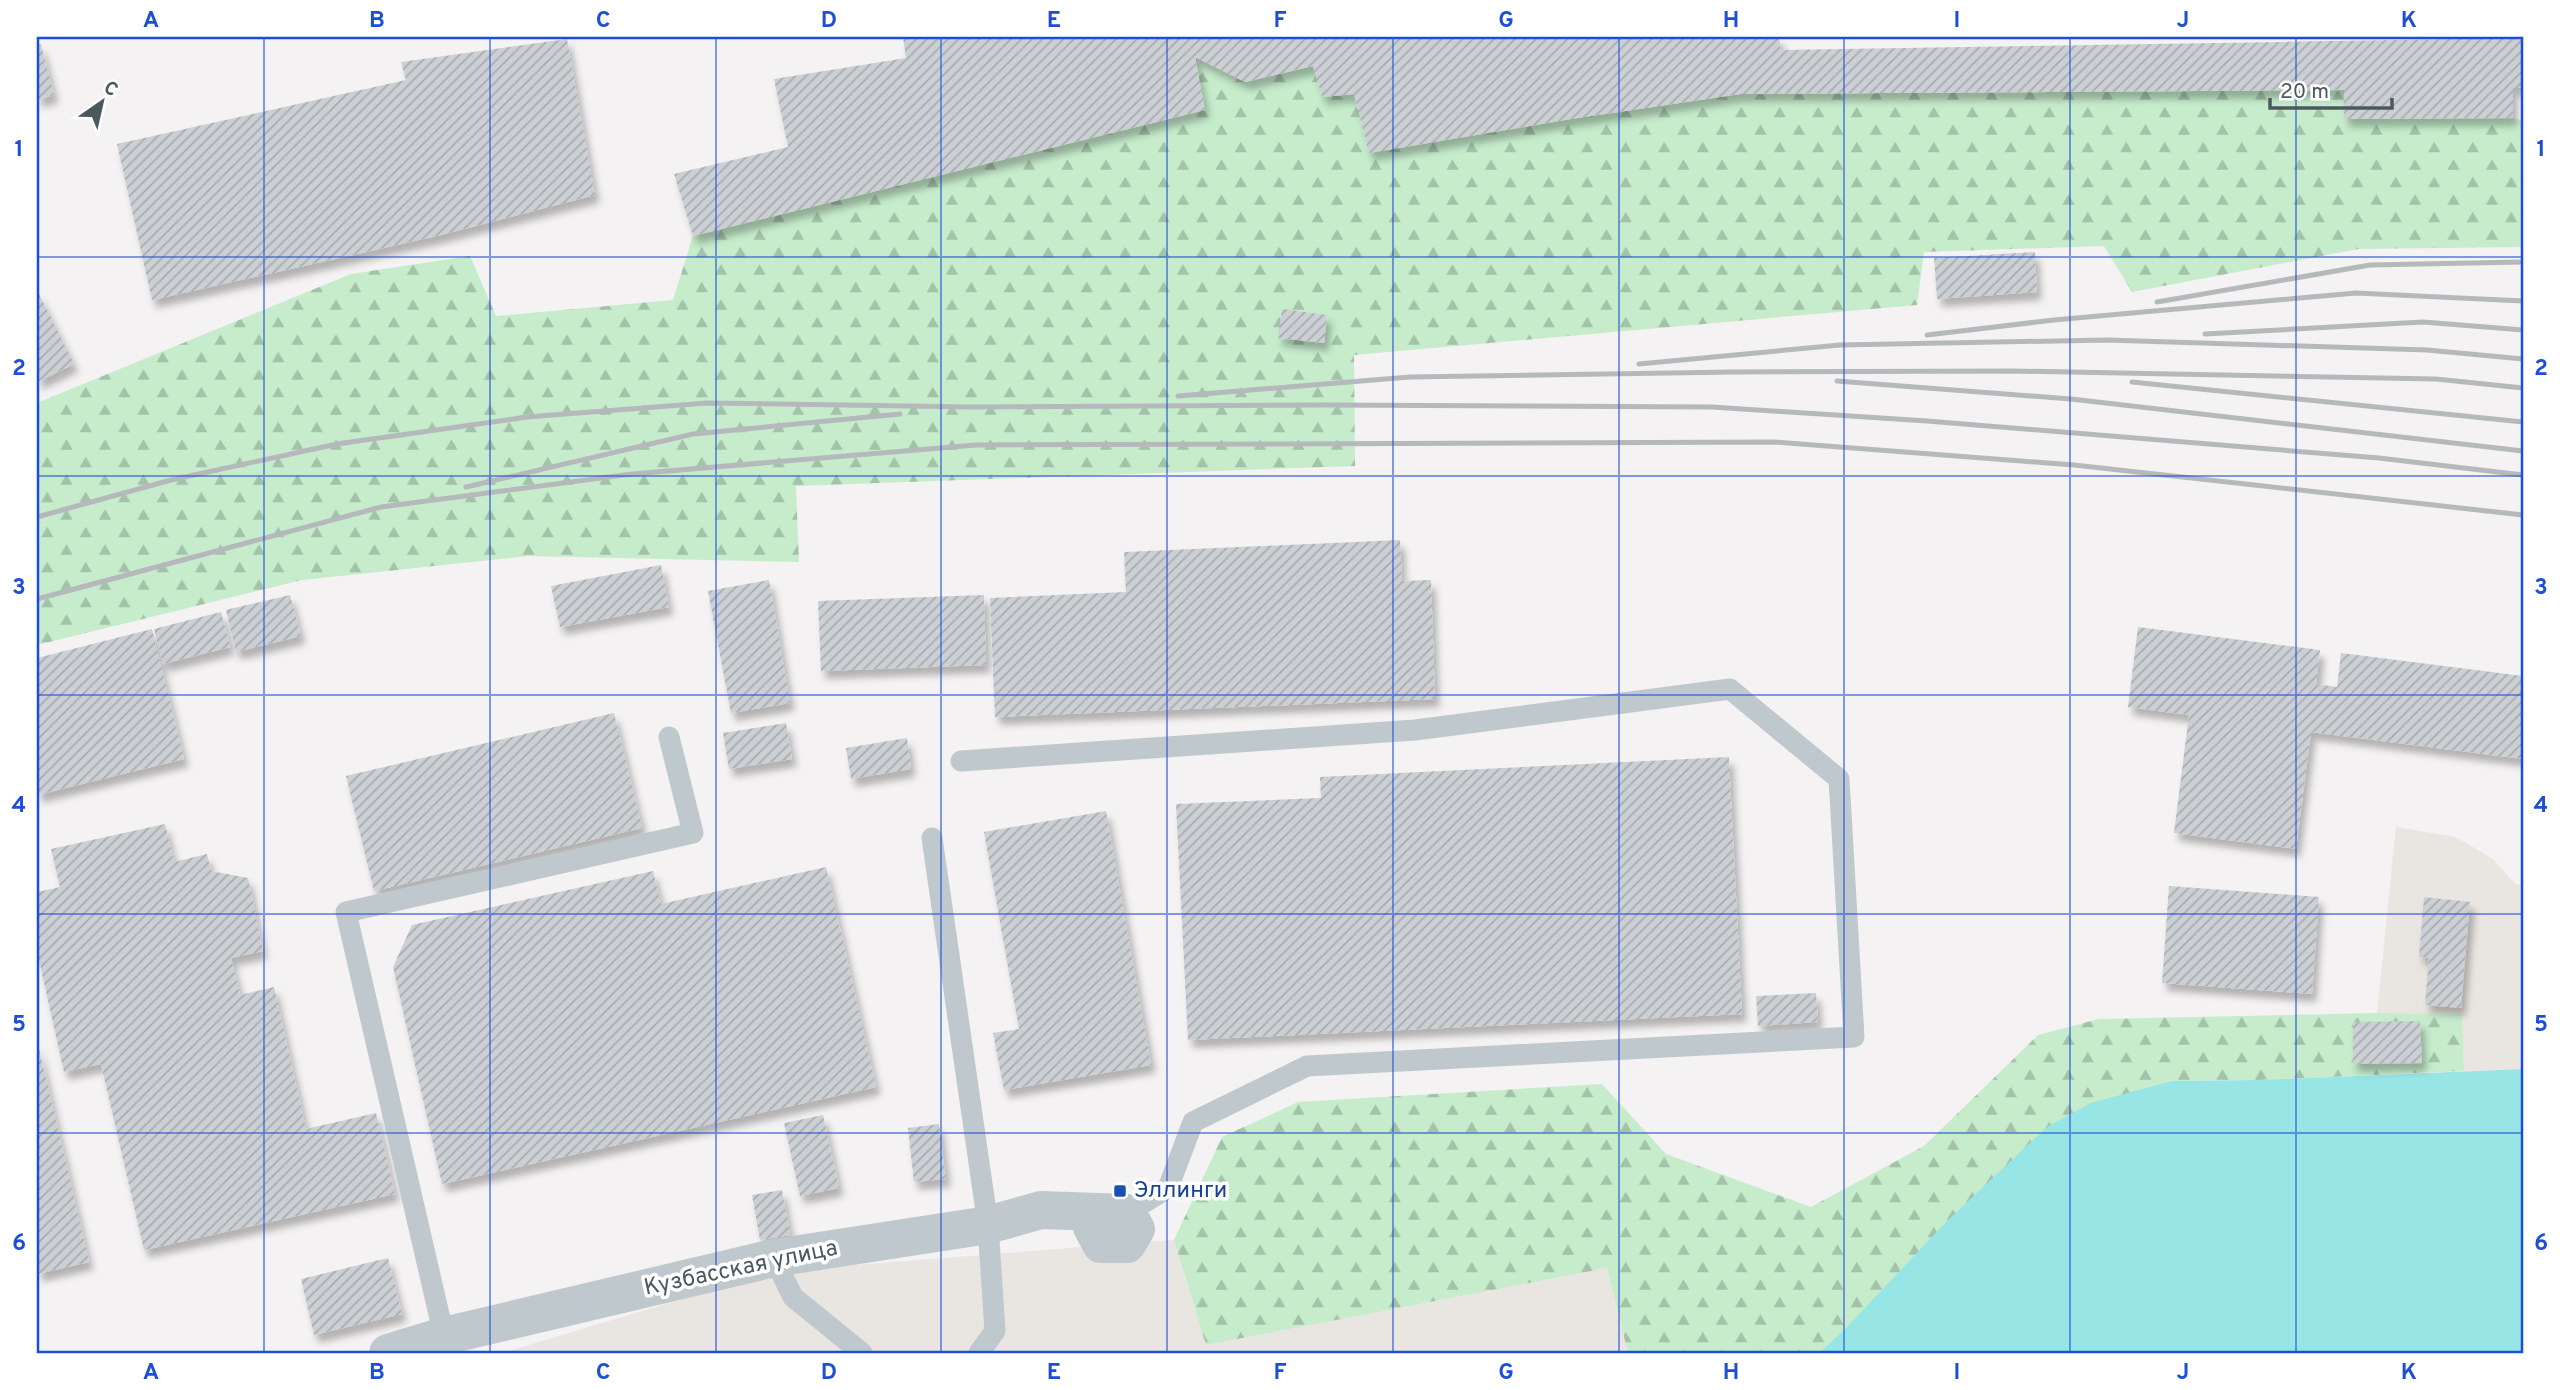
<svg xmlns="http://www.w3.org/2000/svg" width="2560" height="1390" font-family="Overpass,sans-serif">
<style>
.commercial{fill:#e9e5e0}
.forest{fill:url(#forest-firs)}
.water{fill:#97e5e4}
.building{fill:url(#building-hatch);filter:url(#shadow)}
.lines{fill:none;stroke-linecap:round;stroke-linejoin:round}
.lane{stroke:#bfc9cd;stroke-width:21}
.street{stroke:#bfc9cd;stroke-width:38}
.rail{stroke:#b5b9bb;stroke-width:5}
.grid{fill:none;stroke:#1d4ed8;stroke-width:2;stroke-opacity:0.55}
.transit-dot{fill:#1a4fb4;stroke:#fff;stroke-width:2.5}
.labels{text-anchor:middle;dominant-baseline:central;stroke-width:7;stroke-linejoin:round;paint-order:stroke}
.transit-label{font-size:23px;fill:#164399;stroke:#fff;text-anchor:start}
.street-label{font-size:23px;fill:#4b595e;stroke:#fff}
.neatline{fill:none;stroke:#1d4ed8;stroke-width:2.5}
.grid-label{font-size:23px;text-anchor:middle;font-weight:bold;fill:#1d4ed8}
</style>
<defs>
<pattern id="forest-firs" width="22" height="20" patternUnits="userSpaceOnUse" patternTransform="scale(1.75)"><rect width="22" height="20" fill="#c6eccc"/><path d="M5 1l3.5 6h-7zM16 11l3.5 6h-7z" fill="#a3c2a9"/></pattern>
<pattern id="building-hatch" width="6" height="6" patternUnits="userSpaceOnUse" patternTransform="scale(1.75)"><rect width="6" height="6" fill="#ccd0d4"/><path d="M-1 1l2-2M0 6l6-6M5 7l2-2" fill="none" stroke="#a8acaf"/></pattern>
<filter id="shadow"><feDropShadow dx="4.5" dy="8" stdDeviation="3.5" flood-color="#0004"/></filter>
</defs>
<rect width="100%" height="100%" fill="#f4f2f2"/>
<g class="commercial">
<polygon points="2396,827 2456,837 2493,859 2515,884 2523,885 2523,1069 2464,1071 2462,1014 2377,1013"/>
<polygon points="1174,1240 1206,1345 1607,1268 1628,1353 502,1353 776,1271"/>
</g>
<g class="forest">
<polygon points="1195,57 1245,82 1313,66 1322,97 1354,94 1571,119 1740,94 2344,90 2345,119 2513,118 2523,121 2523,247 2358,249 2132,292 2104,246 1924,252 1917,305 1354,355 1355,466 796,486 799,562 528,556 302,580 37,645 37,403 351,274 470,256 496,316 673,300 693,236 1204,110"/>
<polygon points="2377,1013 2462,1014 2464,1071 2261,1080 2172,1081 1847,1327 1819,1353 1628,1353 1607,1268 1206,1345 1174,1240 1222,1137 1298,1102 1602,1084 1666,1154 1811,1207 1924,1146 2038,1035 2099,1019"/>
</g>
<polygon class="water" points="2523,1069 2523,1353 1819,1353 1847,1327 1946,1222 2047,1127 2091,1103 2172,1081 2261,1080"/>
<g class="building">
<polygon points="903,37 1779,37 1781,50 2523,38 2523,88 2513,88 2513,118 2344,119 2344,90 1740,94 1571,119 1369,153 1354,94 1322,97 1313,66 1245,82 1195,57 1205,110 693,236 674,174 788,147 774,79 906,58"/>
<polygon points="567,39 595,195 437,236 152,300 117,144 406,80 401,62"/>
<polygon points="41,44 54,95 37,100 37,46"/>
<polygon points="2035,252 2037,292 1937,299 1934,258"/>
<polygon points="37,290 74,364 37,382"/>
<polygon points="1282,309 1327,315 1324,343 1278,338"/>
<polygon points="1400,540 1402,581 1431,580 1435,699 995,717 990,598 1126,592 1124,552"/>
<polygon points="661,565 669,607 560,627 551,586"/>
<polygon points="769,580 790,703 731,713 708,591"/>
<polygon points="290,595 301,636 236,652 226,610"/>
<polygon points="984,595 986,665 821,671 818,601"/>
<polygon points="221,612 230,647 163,664 154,629"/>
<polygon points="2138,627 2320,650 2316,684 2337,687 2341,653 2523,676 2523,759 2311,732 2296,849 2174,833 2189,715 2128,707"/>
<polygon points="152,629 184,759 37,795 37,658"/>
<polygon points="614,713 642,828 374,891 346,776"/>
<polygon points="786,723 792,759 729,769 723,733"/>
<polygon points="907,738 911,769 851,779 846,748"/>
<polygon points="1729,757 1742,1014 1188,1040 1176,804 1321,798 1320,777"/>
<polygon points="1106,811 1151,1065 1004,1090 993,1033 1019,1029 984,832"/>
<polygon points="165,824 174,862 207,854 211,871 248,878 263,951 231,958 240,995 274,987 306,1129 376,1113 395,1194 144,1250 101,1064 64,1072 37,951 37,892 60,887 51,849"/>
<polygon points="826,867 876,1087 442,1184 393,967 412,925 653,871 661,904"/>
<polygon points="2169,886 2319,897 2312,994 2162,983"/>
<polygon points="2424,897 2470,902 2461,1008 2425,1005 2429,958 2419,957"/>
<polygon points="1816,993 1818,1022 1758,1026 1756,996"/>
<polygon points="2420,1021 2422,1063 2353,1064 2353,1022"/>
<polygon points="37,1040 89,1262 37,1274"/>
<polygon points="823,1115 839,1188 800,1196 784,1123"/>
<polygon points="939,1124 946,1179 914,1182 908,1128"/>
<polygon points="782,1190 790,1235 760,1240 752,1195"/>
<polygon points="388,1258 402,1314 314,1335 301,1279"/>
</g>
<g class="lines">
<g class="lane">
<polyline points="961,761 1415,730 1730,689 1839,779 1854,1037 1307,1066 1193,1122 1168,1188 1127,1213"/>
<polyline points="932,838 988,1225 995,1331 979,1353"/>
<polyline points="774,1258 793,1297 862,1353"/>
<polyline points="444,1336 346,912 693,833 669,737"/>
</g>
<polyline class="street" points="388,1353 444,1336 774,1258 988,1225 1041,1210 1127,1213 1136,1229 1127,1244 1101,1244 1092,1227 1097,1212"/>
<g class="rail">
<polyline points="2157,302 2370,265 2523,262"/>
<polyline points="2205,334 2423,322 2523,330"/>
<polyline points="1927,335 2054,320 2356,293 2523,301"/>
<polyline points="1639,364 1840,345 2107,340 2427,350 2523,359"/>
<polyline points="1837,381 2071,399 2523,451"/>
<polyline points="2132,382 2523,422"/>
<polyline points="1178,396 1410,377 1734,372 2014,371 2436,379 2523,388"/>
<polyline points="466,487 693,434 900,414"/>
<polyline points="37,517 171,480 337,444 527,417 707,403 973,407 1325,405 1712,407 1927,421 2379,458 2523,475"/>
<polyline points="37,599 381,507 632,474 976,445 1775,442 2074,465 2523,515"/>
</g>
</g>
<path class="grid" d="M 264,37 L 264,1353M 490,37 L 490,1353M 716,37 L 716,1353M 941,37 L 941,1353M 1167,37 L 1167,1353M 1393,37 L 1393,1353M 1619,37 L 1619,1353M 1844,37 L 1844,1353M 2070,37 L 2070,1353M 2296,37 L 2296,1353M 37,257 L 2523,257M 37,476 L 2523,476M 37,695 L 2523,695M 37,914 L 2523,914M 37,1133 L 2523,1133"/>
<rect class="transit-dot" x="1113" y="1184" width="14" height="14" rx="3.5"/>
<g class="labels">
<g class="transit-label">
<text x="1134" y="1191">Эллинги</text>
</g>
<g class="street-label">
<text transform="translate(741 1269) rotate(-12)">Кузбасская улица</text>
</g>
</g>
<rect width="2560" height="1390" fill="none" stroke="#ffffff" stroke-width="77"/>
<g transform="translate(102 102) rotate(34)" stroke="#ffffff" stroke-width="5" paint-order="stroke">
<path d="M0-5L12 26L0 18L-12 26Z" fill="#4b595e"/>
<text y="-10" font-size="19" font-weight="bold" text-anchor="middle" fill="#4b595e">С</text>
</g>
<path d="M2270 98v10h122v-10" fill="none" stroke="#4b595e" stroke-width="3.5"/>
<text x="2280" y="98" font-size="21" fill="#4b595e" stroke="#ffffff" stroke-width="5" paint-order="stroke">20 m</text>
<rect x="38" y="38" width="2484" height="1314" class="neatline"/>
<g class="grid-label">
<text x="151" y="27">A</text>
<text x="377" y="27">B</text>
<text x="603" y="27">C</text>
<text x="829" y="27">D</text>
<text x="1054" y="27">E</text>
<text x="1280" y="27">F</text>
<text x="1506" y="27">G</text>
<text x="1731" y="27">H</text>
<text x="1957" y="27">I</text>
<text x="2183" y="27">J</text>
<text x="2409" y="27">K</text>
<text x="19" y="156">1</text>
<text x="2541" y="156">1</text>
<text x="19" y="375">2</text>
<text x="2541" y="375">2</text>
<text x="19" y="594">3</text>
<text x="2541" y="594">3</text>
<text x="19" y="812">4</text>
<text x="2541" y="812">4</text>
<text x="19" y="1031">5</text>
<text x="2541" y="1031">5</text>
<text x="19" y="1250">6</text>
<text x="2541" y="1250">6</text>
<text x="151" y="1379">A</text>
<text x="377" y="1379">B</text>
<text x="603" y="1379">C</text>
<text x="829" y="1379">D</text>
<text x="1054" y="1379">E</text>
<text x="1280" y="1379">F</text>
<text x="1506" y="1379">G</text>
<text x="1731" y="1379">H</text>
<text x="1957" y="1379">I</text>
<text x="2183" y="1379">J</text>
<text x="2409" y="1379">K</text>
</g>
</svg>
